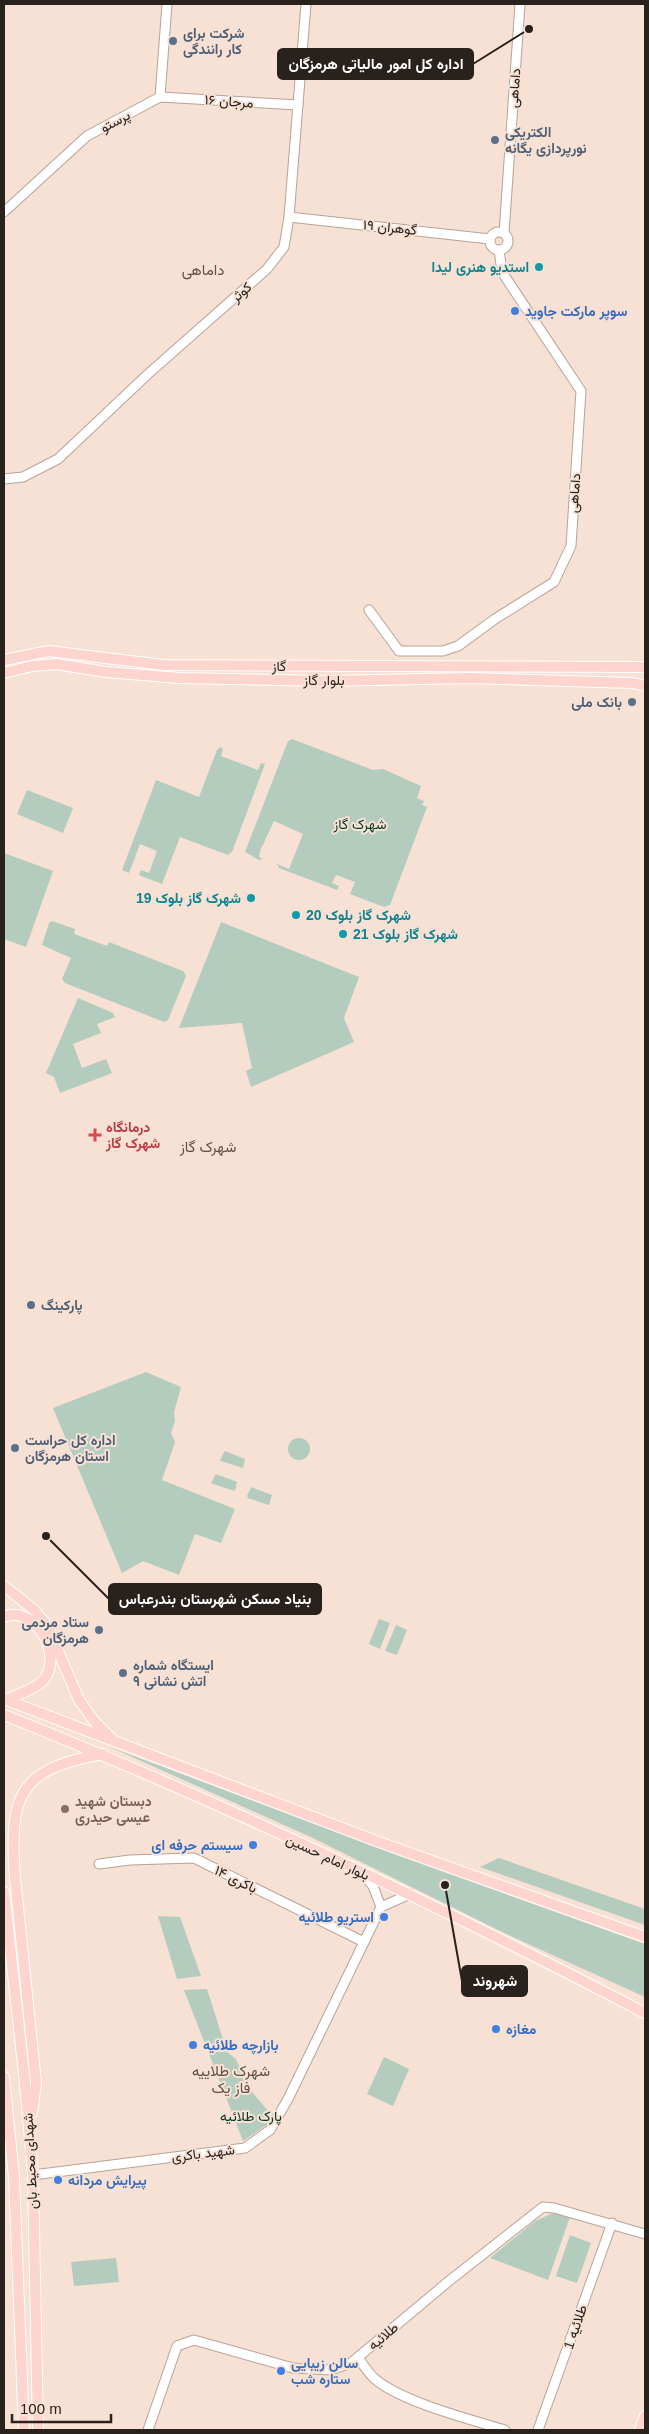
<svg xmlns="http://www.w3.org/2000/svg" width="649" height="2434" font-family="Helvetica,Vazirmatn,sans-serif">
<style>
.green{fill:#b3ccbe}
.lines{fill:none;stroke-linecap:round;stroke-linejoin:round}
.minor-casing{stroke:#b7a397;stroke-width:11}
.major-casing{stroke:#fff;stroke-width:12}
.minor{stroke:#fff;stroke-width:9}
.major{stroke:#fed4ce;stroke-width:10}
.service-dot{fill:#5c6f8a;stroke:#f6e1d4;stroke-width:2}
.culture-dot{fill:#0f9aa8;stroke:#f6e1d4;stroke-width:2}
.shop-dot{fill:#3f7fe0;stroke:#f6e1d4;stroke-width:2}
.health-dot{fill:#e0444e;stroke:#f6e1d4;stroke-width:2}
.education-dot{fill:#8d6e63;stroke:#f6e1d4;stroke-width:2}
.labels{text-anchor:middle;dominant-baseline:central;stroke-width:4;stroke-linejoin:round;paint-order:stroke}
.service-label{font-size:14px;font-weight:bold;fill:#4e5e75;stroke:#f6e1d4;text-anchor:start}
.street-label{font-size:14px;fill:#28211c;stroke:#f6e1d4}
.culture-label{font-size:14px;font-weight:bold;fill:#0d838f;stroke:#f6e1d4;text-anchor:end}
.shop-label{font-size:14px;font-weight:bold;fill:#366cbe;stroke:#f6e1d4;text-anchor:start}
.park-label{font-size:14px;fill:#013722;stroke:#f6e1d4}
.health-label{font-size:14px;font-weight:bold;fill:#be3a42;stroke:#f6e1d4;text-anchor:start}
.education-label{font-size:14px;font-weight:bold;fill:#785e54;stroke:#f6e1d4;text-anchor:start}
.neighbourhood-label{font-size:15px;fill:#615045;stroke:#f6e1d4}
.leader{fill:none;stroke:#28211c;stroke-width:2}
.callout-dot{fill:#28211c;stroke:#f6e1d4;stroke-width:2}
.callout{fill:#28211c;stroke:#28211c;stroke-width:2}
.callout-label{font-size:15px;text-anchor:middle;font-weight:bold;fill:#fff}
</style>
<rect width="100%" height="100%" fill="#f6e1d4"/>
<g class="green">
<polygon points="292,739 373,770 383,769 421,786 417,798 424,801 422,805 427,807 390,905 384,907 350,894 355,882 336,875 332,883 339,886 337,890 279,868 277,864 289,869 303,834 274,821 260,851 259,857 263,859 259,860 245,852 288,741"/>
<polygon points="220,747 223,749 221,756 258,770 261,763 265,764 232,852 228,855 180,837 162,884 139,875 141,870 149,873 157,851 140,844 129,873 122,870 156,780 199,797 217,750"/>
<polygon points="27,790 73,808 63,833 17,814"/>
<polygon points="4,853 53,871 26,947 4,939"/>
<polygon points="52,921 75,929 74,934 107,946 109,942 183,971 186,976 168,1020 164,1022 65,983 62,979 71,958 42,945 49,923"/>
<polygon points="221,922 359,977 344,1018 354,1042 251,1087 246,1071 252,1068 242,1023 179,1028"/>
<polygon points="78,998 113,1013 115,1017 97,1024 101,1033 73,1044 82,1068 106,1059 112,1073 60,1093 54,1077 46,1073"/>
<polygon points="146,1372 181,1387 174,1412 175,1421 171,1433 175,1442 162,1480 235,1509 221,1543 195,1534 179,1575 143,1561 122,1573 53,1408"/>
<circle cx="299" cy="1449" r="11"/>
<polygon points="225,1451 245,1459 243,1468 221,1461 220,1460"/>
<polygon points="216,1474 237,1482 235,1491 213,1484 211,1483"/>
<polygon points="251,1487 272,1495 269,1505 248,1498 247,1496"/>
<polygon points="379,1619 390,1623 380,1649 369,1644"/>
<polygon points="396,1625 407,1630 397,1655 385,1651"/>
<polygon points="110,1747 394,1854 645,1944 645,1997 500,1931 313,1838"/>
<polygon points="499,1858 645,1909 645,1925 480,1867"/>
<polygon points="158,1916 180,1917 201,1976 177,1979"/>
<polygon points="207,1989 227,2052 236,2059 247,2086 268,2111 268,2124 243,2141 184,1990"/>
<polygon points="384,2057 409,2069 393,2106 367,2094"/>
<polygon points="553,2213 570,2217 548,2280 490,2258 535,2221"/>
<polygon points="570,2235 591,2243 577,2283 556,2276"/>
<polygon points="116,2258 119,2282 74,2286 71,2262"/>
</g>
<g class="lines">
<g class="minor-casing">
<g id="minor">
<polyline points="160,97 298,105"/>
<polyline points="4,212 87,136 160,97 167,4"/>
<polyline points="289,217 490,239"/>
<circle cx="499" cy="241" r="9"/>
<polyline points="504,233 520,4"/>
<polyline points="4,479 23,477 58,459 148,374 267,269 284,247 289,217 306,4"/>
<polyline points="369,610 399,651 443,651 458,646 495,619 554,582 571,546 581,391 502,272 499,250"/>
<polyline points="99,1864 130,1860 194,1858 364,1942"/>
<polyline points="362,1873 373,1886 381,1907"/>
<polyline points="33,2175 245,2148 270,2130 288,2099 381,1907 410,1894"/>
<path d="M 358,2358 C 363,2364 368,2373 375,2379 C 402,2402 469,2419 505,2430"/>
<polyline points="148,2430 177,2346 194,2340 293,2368 331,2370 351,2363 449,2281 543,2207 554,2208 645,2234"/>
<polyline points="538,2430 612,2223"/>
</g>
</g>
<g class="major-casing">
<g id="major">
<polyline points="4,660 49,651 163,665 645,667"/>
<polyline points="4,673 32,666 56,664 106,672 179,678 325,681 471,678 633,683 645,686"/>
<polyline points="4,1586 33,1609 47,1625 79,1700 94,1721 112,1739"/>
<path d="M 4,1617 C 34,1604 63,1654 45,1678 C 37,1689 18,1694 5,1700"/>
<polyline points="4,1699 376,1841 645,1937"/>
<path d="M 4,1715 C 223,1802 436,1904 645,2013"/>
<polyline points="4,1892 25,2083 33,2175 38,2430"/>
<polyline points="4,2077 14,2177 24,2430"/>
<path d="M 32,2113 L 36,2083 L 15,1878 C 9,1797 17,1769 103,1754"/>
<polyline points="640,2430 645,2416"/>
</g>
</g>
<use href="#minor" class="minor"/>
<use href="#major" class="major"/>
</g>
<g class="service-dot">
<circle cx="173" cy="41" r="5"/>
<circle cx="495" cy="140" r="5"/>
<circle cx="632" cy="702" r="5"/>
<circle cx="31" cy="1305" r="5"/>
<circle cx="15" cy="1448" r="5"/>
<circle cx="99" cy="1630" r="5"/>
<circle cx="123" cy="1673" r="5"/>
</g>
<g class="culture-dot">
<circle cx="539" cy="267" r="5"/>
<circle cx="251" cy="898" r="5"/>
<circle cx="296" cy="915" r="5"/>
<circle cx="343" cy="934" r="5"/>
</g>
<g class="shop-dot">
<circle cx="515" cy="311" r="5"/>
<circle cx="253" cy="1845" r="5"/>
<circle cx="384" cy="1917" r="5"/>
<circle cx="496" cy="2029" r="5"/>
<circle cx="193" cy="2045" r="5"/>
<circle cx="58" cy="2180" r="5"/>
<circle cx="281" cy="2371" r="5"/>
</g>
<path class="health-dot" d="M92.5 1127.5h5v5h5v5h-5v5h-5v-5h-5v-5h5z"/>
<circle class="education-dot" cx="65" cy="1809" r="5"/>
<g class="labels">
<g class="service-label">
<text x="183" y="33">شركت براى<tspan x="183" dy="16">كار رانندگى</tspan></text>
<text x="505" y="132">الکتریکی<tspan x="505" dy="16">نورپردازی یگانه</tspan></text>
<text x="622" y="702" text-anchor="end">بانک ملی</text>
<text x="41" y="1305">پارکینگ</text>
<text x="25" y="1440">اداره کل حراست<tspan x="25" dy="16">استان هرمزگان</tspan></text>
<text x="89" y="1622" text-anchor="end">ستاد مردمی<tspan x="89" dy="16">هرمزگان</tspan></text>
<text x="133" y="1665">ایستگاه شماره<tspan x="133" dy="16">۹ اتش نشانی</tspan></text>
</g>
<g class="street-label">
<text transform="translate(514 88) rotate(-86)">داماهی</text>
<text transform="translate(229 101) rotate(4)">مرجان ۱۶</text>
<text transform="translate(115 121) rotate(-28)">پرستو</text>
<text transform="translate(390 227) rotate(6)">گوهران ۱۹</text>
<text transform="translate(241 292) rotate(-41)">کوثر</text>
<text transform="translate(574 493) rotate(-86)">داماهی</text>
<text x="279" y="666">گاز</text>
<text x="324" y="680">بلوار گاز</text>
<text transform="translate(328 1857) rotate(25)">بلوار امام حسین</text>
<text transform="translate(236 1879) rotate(26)">باکری ۱۴</text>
<text transform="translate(203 2153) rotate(-7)">شهید باکری</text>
<text transform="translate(30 2161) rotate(-93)">شهدای محیط بان</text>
<text transform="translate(575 2327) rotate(-71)">طلائیه 1</text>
<text transform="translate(383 2336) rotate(-40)">طلائیه</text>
</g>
<g class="culture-label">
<text x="529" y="267">استدیو هنری لیدا</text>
<text x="241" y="898">شهرک گاز بلوک 19</text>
<text x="306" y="915" text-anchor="start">شهرک گاز بلوک 20</text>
<text x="353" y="934" text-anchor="start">شهرک گاز بلوک 21</text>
</g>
<g class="shop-label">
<text x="525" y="311">سوپر مارکت جاوید</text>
<text x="243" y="1845" text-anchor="end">سیستم حرفه ای</text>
<text x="374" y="1917" text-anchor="end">استریو طلائیه</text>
<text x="506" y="2029">مغازه</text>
<text x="203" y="2045">بازارچه طلائیه</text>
<text x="68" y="2180">پیرایش مردانه</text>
<text x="291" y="2363">سالن زیبایی<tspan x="291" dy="16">ستاره شب</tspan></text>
</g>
<g class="park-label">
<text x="360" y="824">شهرک گاز</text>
<text x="251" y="2116">پارک طلائیه</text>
</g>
<g class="health-label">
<text x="106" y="1127">درمانگاه<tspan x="106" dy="16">شهرک گاز</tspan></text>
</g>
<g class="education-label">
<text x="75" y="1801">دبستان شهید<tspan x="75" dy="16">عیسی حیدری</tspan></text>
</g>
<g class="neighbourhood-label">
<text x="203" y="269">داماهی</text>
<text x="208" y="1146">شهرک گاز</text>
<text x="231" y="2070">شهرک طلاییه<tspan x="231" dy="17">فاز یک</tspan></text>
</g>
</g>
<path class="leader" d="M529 29L473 64M46 1536L109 1599M445 1885L462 1981"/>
<g class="callout-dot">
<circle cx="529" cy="29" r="5"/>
<circle cx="46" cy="1536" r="5"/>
<circle cx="445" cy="1885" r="5"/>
</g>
<g class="callout">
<rect x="278" y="49" width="195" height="30" rx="5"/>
<rect x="109" y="1584" width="212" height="30" rx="5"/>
<rect x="462" y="1966" width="65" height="30" rx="5"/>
</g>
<g class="callout-label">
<text x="376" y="69">اداره کل امور مالیاتی هرمزگان</text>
<text x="215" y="1604">بنیاد مسکن شهرستان بندرعباس</text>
<text x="495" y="1986">شهروند</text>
</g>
<rect width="649" height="2434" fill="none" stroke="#28211c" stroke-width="10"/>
<path d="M12 2414v8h99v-8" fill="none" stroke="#28211c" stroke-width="2.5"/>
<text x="20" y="2414" font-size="15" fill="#28211c" stroke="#f6e1d4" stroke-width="4" paint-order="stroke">100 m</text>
</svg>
